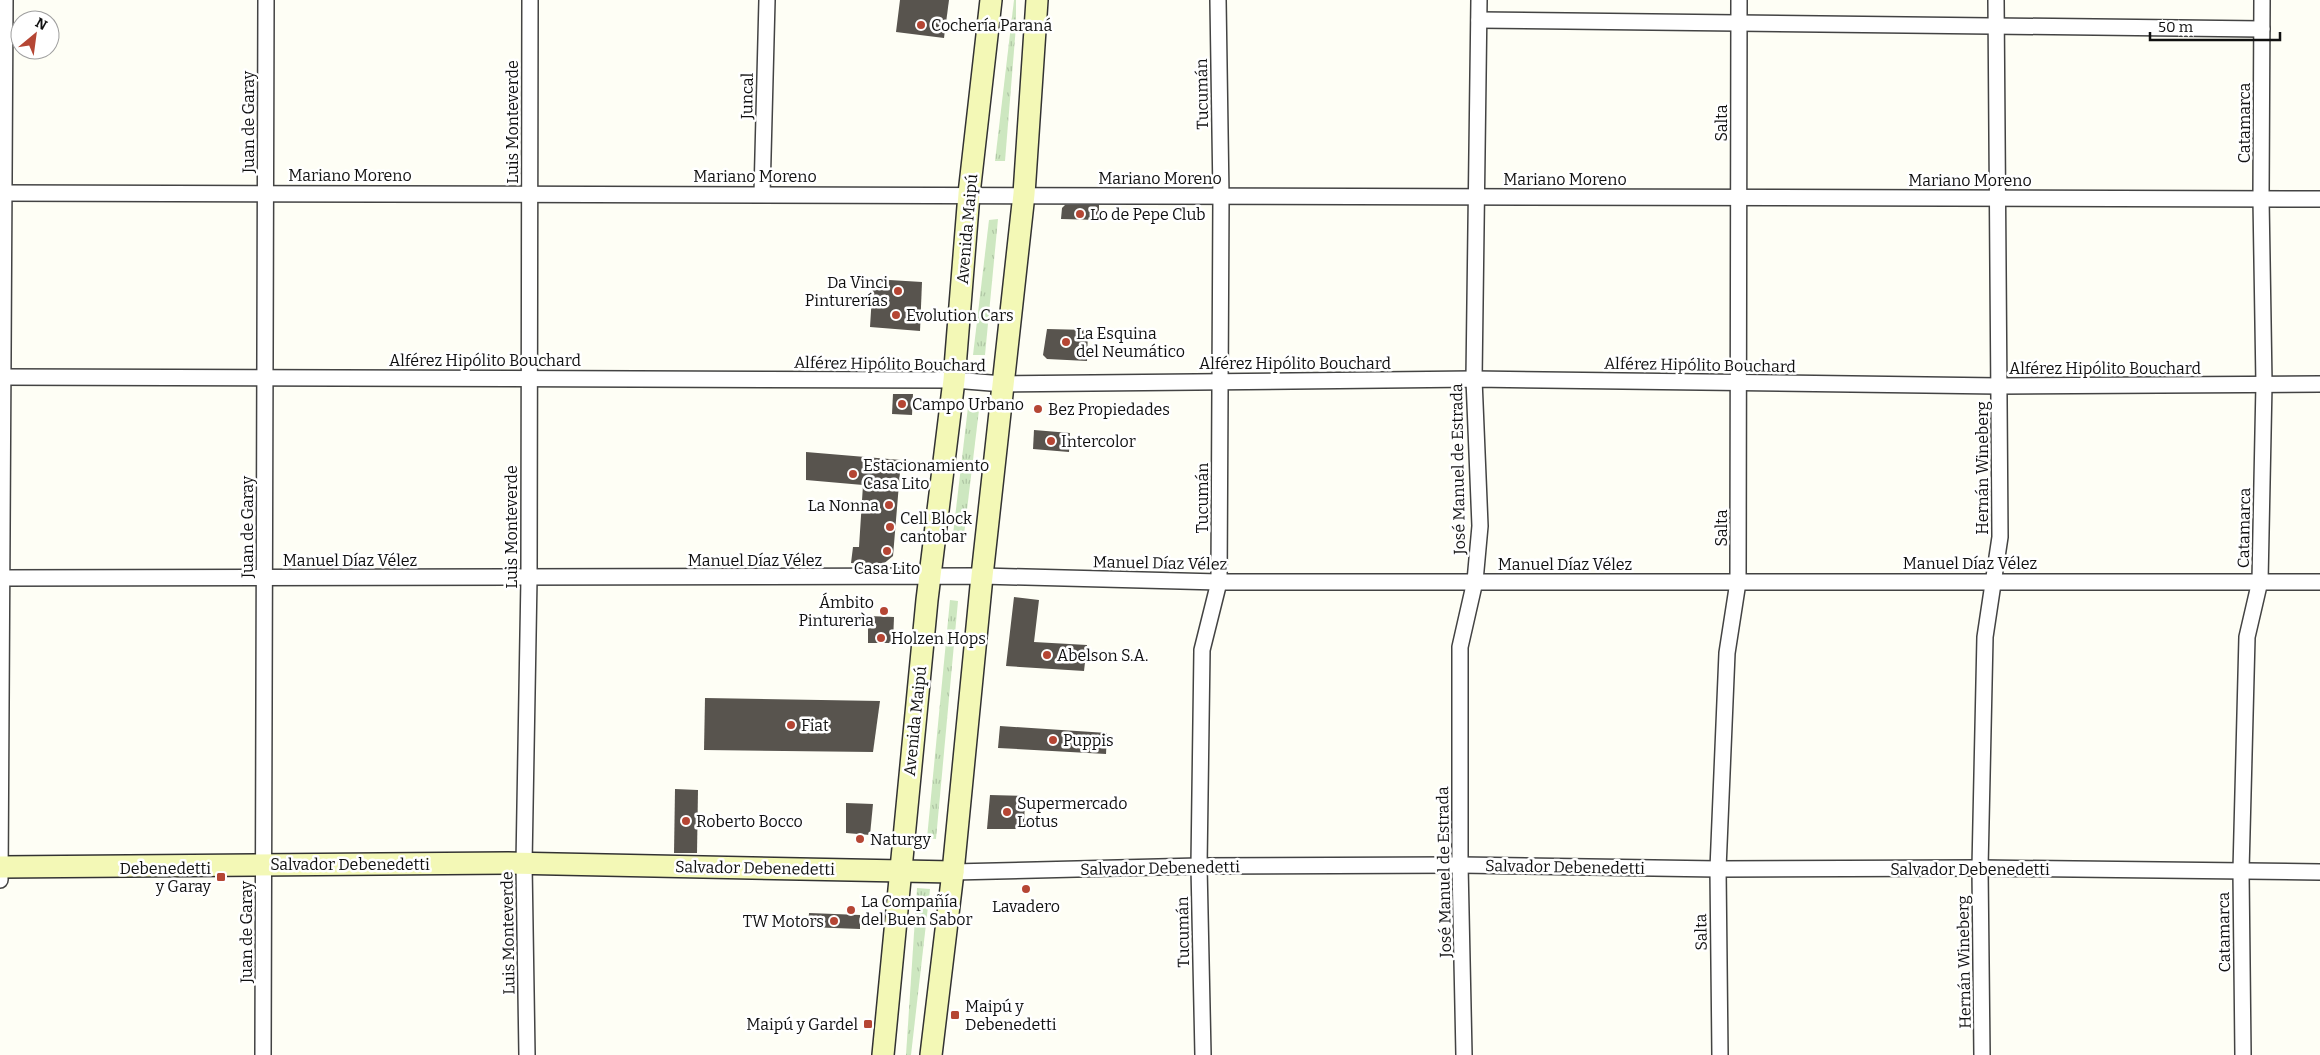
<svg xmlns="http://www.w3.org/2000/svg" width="2320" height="1055" font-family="Bitter,serif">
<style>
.grass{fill:url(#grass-tufts)}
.building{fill:#58544e}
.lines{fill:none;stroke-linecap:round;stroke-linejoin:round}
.street-casing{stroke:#434343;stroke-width:18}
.secondary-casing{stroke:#323232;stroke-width:24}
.street{stroke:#fff;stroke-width:15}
.secondary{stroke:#f3f8b6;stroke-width:21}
.poi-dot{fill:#b54634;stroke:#fff;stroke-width:2}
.labels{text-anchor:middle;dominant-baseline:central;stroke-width:5;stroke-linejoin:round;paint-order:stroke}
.poi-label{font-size:16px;fill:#101010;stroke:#fff;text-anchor:start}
.street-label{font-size:16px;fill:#101010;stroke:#fff}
</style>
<defs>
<pattern id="grass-tufts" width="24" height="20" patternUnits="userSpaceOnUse" patternTransform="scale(1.25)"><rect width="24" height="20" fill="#cde7c0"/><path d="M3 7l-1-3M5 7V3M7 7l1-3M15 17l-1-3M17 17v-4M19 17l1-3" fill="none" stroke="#afc5a4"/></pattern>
</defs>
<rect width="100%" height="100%" fill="#fefef5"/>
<g class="grass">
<polygon points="1014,0 1016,0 1016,26 1005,161 995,161"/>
<polygon points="998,219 985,355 973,355 989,220"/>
<polygon points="968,407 979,410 963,543 952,543"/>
<polygon points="950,600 958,601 936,839 927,838"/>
<polygon points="917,888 930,889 911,1055 906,1055"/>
</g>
<g class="building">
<polygon points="900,0 949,0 944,38 896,32"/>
<polygon points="1065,205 1099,205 1099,220 1061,219 1062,208"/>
<polygon points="873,279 922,282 920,331 870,327"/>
<polygon points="1047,329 1088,330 1087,361 1047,359 1043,355"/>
<polygon points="893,394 913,394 912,415 892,414"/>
<polygon points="1034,430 1070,433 1069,452 1033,449"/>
<polygon points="806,452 901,460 893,556 882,565 851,563 853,547 859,547 863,485 806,480"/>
<polygon points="1014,597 1039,600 1034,642 1087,645 1084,671 1006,666"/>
<polygon points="868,616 894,617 893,643 868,643"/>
<polygon points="705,698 880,701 873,752 704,750"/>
<polygon points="1000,726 1107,733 1106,754 998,748"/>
<polygon points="675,789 698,790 697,853 674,853"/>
<polygon points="990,795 1025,796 1024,829 987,829"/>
<polygon points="846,803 873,804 870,835 846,833"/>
<polygon points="809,913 860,915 860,929 808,927"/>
</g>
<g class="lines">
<g class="street-casing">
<g id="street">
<polyline points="1479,20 2262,29"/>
<polyline points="0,193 2320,199"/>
<polyline points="762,194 767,0"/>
<polyline points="0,377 954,380 1003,384 1474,379 1999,386 2320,384"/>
<polyline points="0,578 982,576 1219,582 2320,582"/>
<polyline points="953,872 1199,866 1460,865 1718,869 1980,868 2320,872"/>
<polyline points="0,880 5,0"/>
<polyline points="263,1055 266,0"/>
<polyline points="527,1055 524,864 529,578 530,0"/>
<polyline points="1203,1055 1199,866 1202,650 1219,582 1221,196 1218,0"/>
<polyline points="1464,1055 1460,865 1460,647 1475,581 1480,526 1474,379 1479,0"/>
<polyline points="1720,1055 1718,869 1727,653 1738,582 1739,0"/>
<polyline points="1982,1055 1980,868 1985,637 2000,537 1996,0"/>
<polyline points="2243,1055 2241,871 2247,637 2260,581 2264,384 2261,198 2262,0"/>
</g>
</g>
<g class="secondary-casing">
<g id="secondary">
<polyline points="0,867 508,863 953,872"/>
<polyline points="883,1055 927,600 954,380 969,194 991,0"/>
<polyline points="931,1055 953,872 982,576 1024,194 1037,0"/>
</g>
</g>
<use href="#street" class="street"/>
<use href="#secondary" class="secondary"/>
</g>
<g class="poi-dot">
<circle cx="921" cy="25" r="5"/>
<circle cx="1080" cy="214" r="5"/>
<circle cx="898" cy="291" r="5"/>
<circle cx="896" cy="315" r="5"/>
<circle cx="1066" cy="342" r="5"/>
<circle cx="902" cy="404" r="5"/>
<circle cx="1038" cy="409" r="5"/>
<circle cx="1051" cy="441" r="5"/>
<circle cx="853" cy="474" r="5"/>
<circle cx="889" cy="505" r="5"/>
<circle cx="890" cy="527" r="5"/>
<circle cx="887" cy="551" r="5"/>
<circle cx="884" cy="611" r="5"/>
<circle cx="881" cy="638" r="5"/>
<circle cx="1047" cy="655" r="5"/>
<circle cx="791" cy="725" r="5"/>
<circle cx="1053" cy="740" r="5"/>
<circle cx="1007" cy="812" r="5"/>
<circle cx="686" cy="821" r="5"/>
<circle cx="860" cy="839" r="5"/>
<rect x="216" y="872" width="10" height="10" rx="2.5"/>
<circle cx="1026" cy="889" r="5"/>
<circle cx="851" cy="910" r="5"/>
<circle cx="834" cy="921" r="5"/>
<rect x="950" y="1010" width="10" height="10" rx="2.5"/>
<rect x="863" y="1019" width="10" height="10" rx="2.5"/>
</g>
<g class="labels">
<g class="poi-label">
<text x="931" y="25">Cochería Paraná</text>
<text x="1090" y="214">Lo de Pepe Club</text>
<text x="888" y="282" text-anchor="end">Da Vinci<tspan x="888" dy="18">Pinturerías</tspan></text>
<text x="906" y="315">Evolution Cars</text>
<text x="1076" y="333">La Esquina<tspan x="1076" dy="18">del Neumático</tspan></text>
<text x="912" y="404">Campo Urbano</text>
<text x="1048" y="409">Bez Propiedades</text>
<text x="1061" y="441">Intercolor</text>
<text x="863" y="465">Estacionamiento<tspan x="863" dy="18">Casa Lito</tspan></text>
<text x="879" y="505" text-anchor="end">La Nonna</text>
<text x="900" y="518">Cell Block<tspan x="900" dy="18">cantobar</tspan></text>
<text x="887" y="568" text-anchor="middle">Casa Lito</text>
<text x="874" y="602" text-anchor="end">Ámbito<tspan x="874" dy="18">Pinturerìa</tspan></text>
<text x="891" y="638">Holzen Hops</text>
<text x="1057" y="655">Abelson S.A.</text>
<text x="801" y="725">Fiat</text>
<text x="1063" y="740">Puppis</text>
<text x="1017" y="803">Supermercado<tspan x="1017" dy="18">Lotus</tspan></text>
<text x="696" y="821">Roberto Bocco</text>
<text x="870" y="839">Naturgy</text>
<text x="211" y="868" text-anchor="end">Debenedetti<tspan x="211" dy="18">y Garay</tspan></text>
<text x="861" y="901">La Compañía<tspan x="861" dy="18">del Buen Sabor</tspan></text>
<text x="1026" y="906" text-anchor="middle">Lavadero</text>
<text x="824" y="921" text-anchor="end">TW Motors</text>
<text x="965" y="1006">Maipú y<tspan x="965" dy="18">Debenedetti</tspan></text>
<text x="858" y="1024" text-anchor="end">Maipú y Gardel</text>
</g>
<g class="street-label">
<text transform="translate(1202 94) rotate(-91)">Tucumán</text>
<text transform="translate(747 96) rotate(-89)">Juncal</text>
<text transform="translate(248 122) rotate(-90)">Juan de Garay</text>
<text transform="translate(512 122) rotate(-90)">Luis Monteverde</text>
<text transform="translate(1721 123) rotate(-90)">Salta</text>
<text transform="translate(2244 123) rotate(-90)">Catamarca</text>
<text x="350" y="175">Mariano Moreno</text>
<text x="755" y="176">Mariano Moreno</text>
<text x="1160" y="178">Mariano Moreno</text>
<text x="1565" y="179">Mariano Moreno</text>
<text x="1970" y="180">Mariano Moreno</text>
<text transform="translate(967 229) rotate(-85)">Avenida Maipú</text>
<text x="485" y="360">Alférez Hipólito Bouchard</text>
<text x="1295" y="363">Alférez Hipólito Bouchard</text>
<text transform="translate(890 364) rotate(1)">Alférez Hipólito Bouchard</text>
<text transform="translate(1700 365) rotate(1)">Alférez Hipólito Bouchard</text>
<text x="2105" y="368">Alférez Hipólito Bouchard</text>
<text transform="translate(1982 468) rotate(-90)">Hernán Wineberg</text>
<text transform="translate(1458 469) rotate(-91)">José Manuel de Estrada</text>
<text transform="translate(1202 498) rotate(-90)">Tucumán</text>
<text transform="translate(247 527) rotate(-90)">Juan de Garay</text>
<text transform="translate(511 527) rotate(-90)">Luis Monteverde</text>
<text transform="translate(1721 528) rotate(-90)">Salta</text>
<text transform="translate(2244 528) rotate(-89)">Catamarca</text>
<text x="350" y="560">Manuel Díaz Vélez</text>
<text x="755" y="560">Manuel Díaz Vélez</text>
<text transform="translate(1160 563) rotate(1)">Manuel Díaz Vélez</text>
<text x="1970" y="563">Manuel Díaz Vélez</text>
<text x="1565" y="564">Manuel Díaz Vélez</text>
<text transform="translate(915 721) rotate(-84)">Avenida Maipú</text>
<text x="350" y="864">Salvador Debenedetti</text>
<text transform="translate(1565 867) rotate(1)">Salvador Debenedetti</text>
<text transform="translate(755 868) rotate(1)">Salvador Debenedetti</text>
<text transform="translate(1160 868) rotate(-1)">Salvador Debenedetti</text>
<text x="1970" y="869">Salvador Debenedetti</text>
<text transform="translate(1444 872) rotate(-91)">José Manuel de Estrada</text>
<text transform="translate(246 932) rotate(-90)">Juan de Garay</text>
<text transform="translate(1183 932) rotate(-91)">Tucumán</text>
<text transform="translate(1701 932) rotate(-91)">Salta</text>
<text transform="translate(2224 932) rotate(-91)">Catamarca</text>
<text transform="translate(508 933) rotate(-91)">Luis Monteverde</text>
<text transform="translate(1964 962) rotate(-91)">Hernán Wineberg</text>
</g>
</g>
<g transform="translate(35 35) rotate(29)"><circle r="24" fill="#ffffff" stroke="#9f9f9f"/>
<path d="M0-4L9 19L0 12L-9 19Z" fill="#b54634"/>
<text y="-8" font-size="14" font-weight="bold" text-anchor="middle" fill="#101010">N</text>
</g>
<path d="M2150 32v8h130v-8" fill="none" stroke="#101010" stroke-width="2.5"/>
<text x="2158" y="32" font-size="15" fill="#101010" stroke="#ffffff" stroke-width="4" paint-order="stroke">50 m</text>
</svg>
